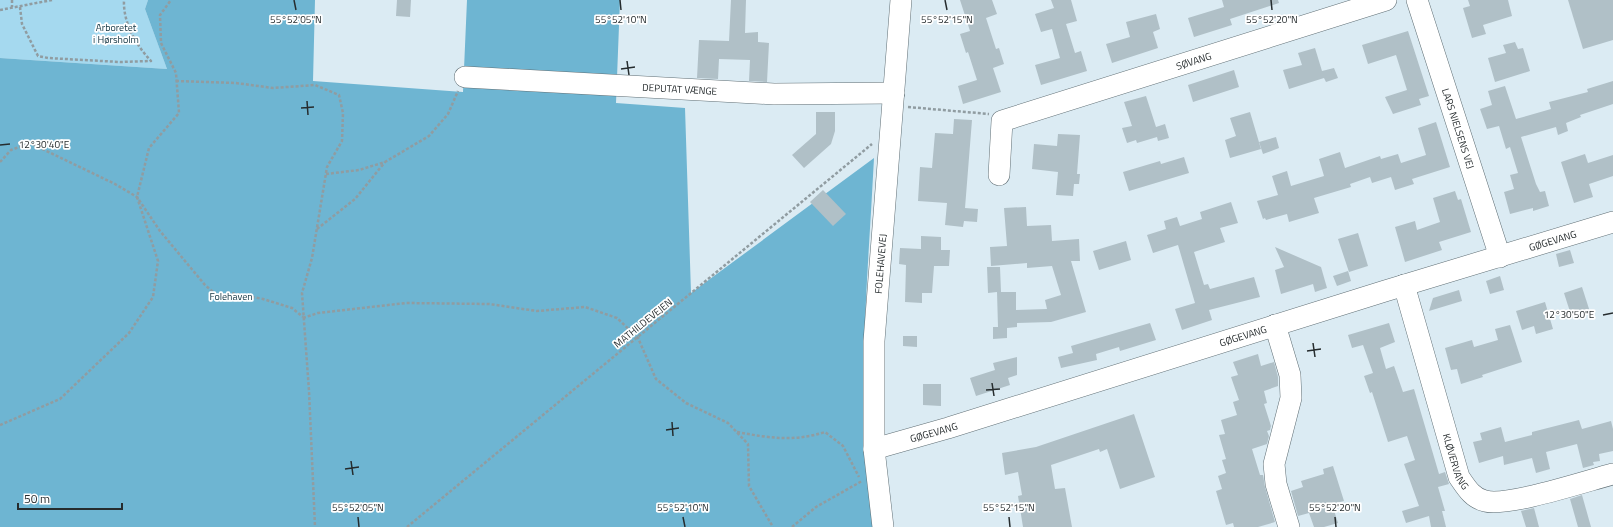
<svg xmlns="http://www.w3.org/2000/svg" width="1613" height="527" font-family="'Titillium Web',sans-serif">
<style>
.green{fill:#a5d9ef}
.forest{fill:#6eb5d2}
.building{fill:#b0c0c7}
.lines{fill:none;stroke-linecap:round;stroke-linejoin:round}
.minor-casing{stroke:#606f75;stroke-width:22}
.path{stroke:#909ca1;stroke-width:2.5;stroke-dasharray:3 2;stroke-linecap:butt}
.minor{stroke:#fff;stroke-width:21}
.ticks{fill:none;stroke:#262c2e;stroke-width:1.5}
.labels{text-anchor:middle;dominant-baseline:central;stroke-width:3.5;stroke-linejoin:round;paint-order:stroke}
.park-label{font-size:10px;fill:#113340;stroke:#fff}
.street-label{font-size:10px;fill:#262c2e;stroke:#fff}
.ticks-label{font-size:10px;text-anchor:middle;fill:#262c2e;stroke:#fff;stroke-width:3.5;stroke-linejoin:round;paint-order:stroke}
</style>
<rect width="100%" height="100%" fill="#dbebf3"/>
<polygon class="green" points="0,0 148,0 145,9 167,69 0,58"/>
<path class="forest" d="M 148,0 L 315,0 L 313,81 L 463,92 L 467,0 L 620,0 L 616,103 L 685,108 L 691,293 L 874,158 C 868,281 854,405 875,527 L 0,527 L 0,58 L 167,69 L 145,9 Z"/>
<g class="building">
<polygon points="397,0 411,0 410,17 396,16"/>
<polygon points="731,0 746,0 745,33 758,32 758,42 769,43 767,82 749,81 750,60 719,59 718,79 697,78 699,40 729,41"/>
<polygon points="960,0 992,0 997,14 986,18 996,49 999,48 1004,64 993,68 1001,92 963,104 958,86 977,80 968,52 966,53 960,34 970,31"/>
<polygon points="1051,0 1071,0 1077,21 1066,24 1075,53 1081,51 1087,71 1041,85 1035,65 1060,58 1052,29 1041,32 1035,14 1054,8"/>
<polygon points="1222,0 1278,0 1279,3 1230,19 1232,25 1194,37 1188,18 1224,7"/>
<polygon points="1468,0 1508,0 1512,16 1483,25 1486,34 1472,38 1463,8 1470,6"/>
<polygon points="1568,0 1613,0 1613,40 1583,49"/>
<polygon points="1156,14 1160,29 1153,32 1158,48 1112,63 1106,44 1130,37 1126,22"/>
<polygon points="1408,31 1429,96 1419,99 1421,105 1393,114 1385,97 1407,90 1396,55 1368,64 1362,45"/>
<polygon points="1515,42 1518,49 1523,48 1530,71 1495,82 1488,58 1506,53 1503,45"/>
<polygon points="1315,48 1322,71 1334,68 1338,78 1326,82 1324,78 1289,89 1283,70 1302,65 1298,53"/>
<polygon points="1234,70 1239,87 1193,102 1188,85"/>
<polygon points="1613,81 1613,104 1580,115 1581,117 1566,123 1568,131 1558,135 1556,127 1521,137 1536,184 1540,192 1545,191 1549,206 1533,211 1533,208 1510,214 1504,192 1514,189 1510,175 1518,173 1510,147 1506,149 1499,126 1487,129 1480,109 1492,105 1488,91 1505,86 1516,119 1551,109 1549,102 1588,92 1587,89"/>
<polygon points="1146,96 1156,127 1165,124 1169,138 1158,141 1157,137 1137,143 1136,140 1127,143 1122,128 1132,126 1124,102"/>
<polygon points="816,112 835,112 835,131 831,144 804,168 792,155 816,134"/>
<polygon points="1250,112 1261,149 1230,158 1225,140 1236,136 1230,118"/>
<polygon points="954,119 972,120 965,208 978,209 977,222 964,221 963,227 945,225 947,203 918,201 920,167 932,168 935,133 953,134"/>
<polygon points="1436,122 1450,167 1412,179 1414,184 1395,190 1391,177 1372,183 1370,177 1350,184 1351,187 1314,198 1319,213 1289,222 1287,214 1266,220 1265,218 1263,219 1257,201 1278,195 1272,176 1287,171 1291,186 1324,176 1319,159 1340,152 1345,168 1380,156 1381,159 1398,154 1401,163 1426,155 1418,128"/>
<polygon points="1058,134 1080,135 1077,174 1080,174 1079,184 1074,184 1073,196 1056,195 1058,172 1032,169 1034,144 1057,146"/>
<polygon points="1276,137 1279,148 1263,154 1259,142"/>
<polygon points="1585,154 1588,163 1613,155 1613,176 1589,184 1593,197 1574,203 1561,162"/>
<polygon points="1184,157 1189,173 1129,191 1123,172 1160,161 1161,164"/>
<polygon points="823,190 846,214 833,226 810,202"/>
<polygon points="1455,191 1458,200 1461,199 1471,232 1439,242 1442,250 1405,262 1395,227 1415,221 1417,230 1440,222 1433,198"/>
<polygon points="1231,202 1238,223 1220,228 1225,242 1194,252 1204,285 1208,284 1210,289 1254,277 1260,297 1209,310 1212,320 1182,330 1175,309 1195,303 1178,245 1153,253 1147,235 1166,229 1164,221 1177,217 1180,226 1202,219 1200,212"/>
<polygon points="1026,207 1027,226 1051,225 1052,241 1079,239 1080,261 1071,261 1086,312 1051,322 1017,323 1017,327 1007,328 1007,338 993,339 993,327 998,327 997,292 988,293 987,267 1000,267 1001,292 1016,292 1016,310 1047,309 1045,300 1061,295 1052,266 1027,268 1027,263 991,266 990,247 1007,246 1004,208"/>
<polygon points="1358,233 1368,266 1349,272 1338,239"/>
<polygon points="921,236 941,237 941,250 950,250 949,266 934,266 932,293 922,293 922,303 905,302 906,265 899,264 900,248 921,249"/>
<polygon points="1126,241 1131,260 1099,270 1093,251"/>
<polygon points="1275,247 1321,267 1327,288 1315,292 1313,284 1281,294 1275,270 1284,267"/>
<polygon points="1570,250 1574,263 1559,267 1556,254"/>
<polygon points="1348,271 1351,281 1337,286 1333,276"/>
<polygon points="1500,276 1504,290 1490,294 1486,281"/>
<polygon points="1582,287 1590,312 1572,318 1564,293"/>
<polygon points="1459,290 1462,301 1429,311 1433,298"/>
<polygon points="1545,302 1553,329 1536,334 1534,326 1522,330 1516,311"/>
<polygon points="1150,323 1156,340 1120,351 1119,347 1096,354 1097,360 1061,368 1058,357 1073,353 1071,346"/>
<polygon points="1389,323 1395,342 1380,348 1386,369 1394,366 1403,392 1414,389 1439,474 1445,472 1449,484 1438,487 1445,511 1442,511 1446,527 1431,527 1429,516 1406,523 1402,511 1419,506 1404,464 1415,460 1407,436 1388,442 1372,392 1370,393 1364,376 1373,373 1363,345 1352,348 1348,335"/>
<polygon points="1510,325 1522,362 1482,375 1483,377 1461,384 1457,369 1451,370 1445,348 1472,340 1474,347 1498,340 1495,329"/>
<polygon points="903,336 917,336 917,347 903,346"/>
<polygon points="1258,354 1261,366 1274,362 1278,377 1278,386 1264,391 1267,403 1264,404 1271,426 1270,430 1267,431 1269,436 1267,444 1252,449 1260,475 1263,475 1265,487 1275,522 1258,527 1234,527 1233,523 1226,525 1216,491 1222,489 1218,476 1226,473 1222,460 1226,459 1219,435 1225,434 1221,420 1237,415 1233,402 1239,400 1231,377 1238,375 1233,362"/>
<polygon points="1017,357 1017,375 1008,378 1010,385 976,396 970,378 995,370 993,363"/>
<polygon points="923,384 941,384 941,406 923,405"/>
<polygon points="1134,414 1155,477 1120,489 1107,449 1100,452 1099,449 1051,465 1055,489 1065,488 1072,527 1023,527 1018,496 1022,495 1018,472 1005,475 1002,453 1036,447"/>
<polygon points="1579,420 1582,429 1611,421 1613,429 1613,451 1599,454 1600,461 1593,462 1594,465 1583,468 1577,444 1546,452 1550,469 1536,473 1532,458 1504,465 1503,456 1479,463 1473,442 1482,440 1480,433 1501,427 1505,442 1532,435 1532,432"/>
<polygon points="1333,466 1344,501 1332,504 1338,523 1324,527 1314,527 1309,513 1298,516 1291,491 1303,487 1301,481 1324,474 1323,469"/>
<polygon points="1582,495 1591,527 1578,527 1570,499"/>
<polygon points="1534,508 1539,527 1526,527 1521,511"/>
</g>
<g class="lines">
<g class="minor-casing">
<g id="minor">
<path id="s1" d="M 1417,0 L 1500,257"/>
<path id="s2" d="M 465,77 L 774,94 L 894,93"/>
<path id="s3" d="M 999,175 L 1002,121 L 1386,0"/>
<path id="s4" d="M 1404,285 L 1459,477 C 1466,487 1472,498 1485,501 C 1508,507 1586,481 1613,474"/>
<polyline points="1275,325 1290,375 1291,398 1274,464 1276,484 1289,527"/>
<path id="s5" d="M 874,449 L 948,428 L 1385,291 L 1613,222"/>
<path id="s6" d="M 883,527 L 874,449 L 874,341 L 901,0"/>
</g>
</g>
<g class="path">
<polyline points="12,0 12,7"/>
<path d="M 20,7 L 22,24 L 38,56 L 48,58 L 120,62 L 151,61 C 136,45 123,23 124,0"/>
<polyline points="0,10 52,0"/>
<polyline points="176,81 236,83 273,88 315,85 339,95 343,113 342,141 327,167 312,258 302,293 309,391 315,527"/>
<polyline points="908,107 989,114"/>
<polyline points="0,162 11,150 30,143 115,184 137,197 160,231 205,285 219,297 231,293 263,299 292,308 303,317"/>
<polyline points="326,174 359,170 385,162 429,136 448,114 458,91"/>
<polyline points="317,229 355,199 385,162"/>
<polyline points="303,318 318,313 406,303 489,304 537,311 585,307 617,318 638,338 656,379 686,403 728,423 748,444 749,486 773,527"/>
<polyline points="0,425 60,399 129,333 153,297 158,261 137,197 149,148 179,113 176,73 161,43 160,15 171,0"/>
<path d="M 737,432 C 770,438 793,442 825,432 L 843,446 L 859,477"/>
<polyline points="407,527 872,144"/>
<polyline points="792,527 816,507 862,481"/>
</g>
<use href="#minor" class="minor"/>
</g>
<path class="ticks" d="M 294,0 L 296,10M 620,0 L 621,10M 945,0 L 947,10M 1271,0 L 1272,10M 627,61 L 629,75M 621,69 L 635,67M 307,101 L 308,115M 301,108 L 314,107M 0,145 L 10,144M 1603,315 L 1613,313M 1313,343 L 1315,357M 1307,351 L 1321,349M 992,383 L 994,396M 986,390 L 1000,389M 672,422 L 673,436M 666,430 L 679,428M 351,461 L 353,475M 345,469 L 359,467M 358,517 L 359,527M 683,517 L 685,527M 1009,517 L 1010,527M 1335,517 L 1336,527"/>
<g class="labels">
<g class="park-label">
<text x="116" y="27">Arboretet<tspan x="116" dy="12">i Hørsholm</tspan></text>
<text x="231" y="296">Folehaven</text>
</g>
<g class="street-label">
<text stroke="none"><textPath href="#s3" startOffset="255">SØVANG</textPath></text>
<text stroke="none"><textPath href="#s2" startOffset="215">DEPUTAT VÆNGE</textPath></text>
<text stroke="none"><textPath href="#s1" startOffset="135">LARS NIELSENS VEJ</textPath></text>
<text stroke="none"><textPath href="#s5" startOffset="710">GØGEVANG</textPath></text>
<text stroke="none"><textPath href="#s6" startOffset="264">FOLEHAVEVEJ</textPath></text>
<text transform="translate(643 323) rotate(-39)">MATHILDEVEJEN</text>
<text stroke="none"><textPath href="#s5" startOffset="386">GØGEVANG</textPath></text>
<text stroke="none"><textPath href="#s5" startOffset="62">GØGEVANG</textPath></text>
<text stroke="none"><textPath href="#s4" startOffset="184">KLØVERVANG</textPath></text>
</g>
</g>
<g class="ticks-label">
<text x="296" y="23">55°52'05"N</text>
<text x="621" y="23">55°52'10"N</text>
<text x="947" y="23">55°52'15"N</text>
<text x="1272" y="23">55°52'20"N</text>
<text x="44" y="148">12°30'40"E</text>
<text x="1569" y="318">12°30'50"E</text>
<text x="358" y="511">55°52'05"N</text>
<text x="683" y="511">55°52'10"N</text>
<text x="1009" y="511">55°52'15"N</text>
<text x="1335" y="511">55°52'20"N</text>
</g>
<path d="M18 503v6h104v-6" fill="none" stroke="#262c2e" stroke-width="2"/>
<text x="24" y="503" font-size="12" fill="#262c2e" stroke="#ffffff" stroke-width="3" paint-order="stroke">50 m</text>
</svg>
